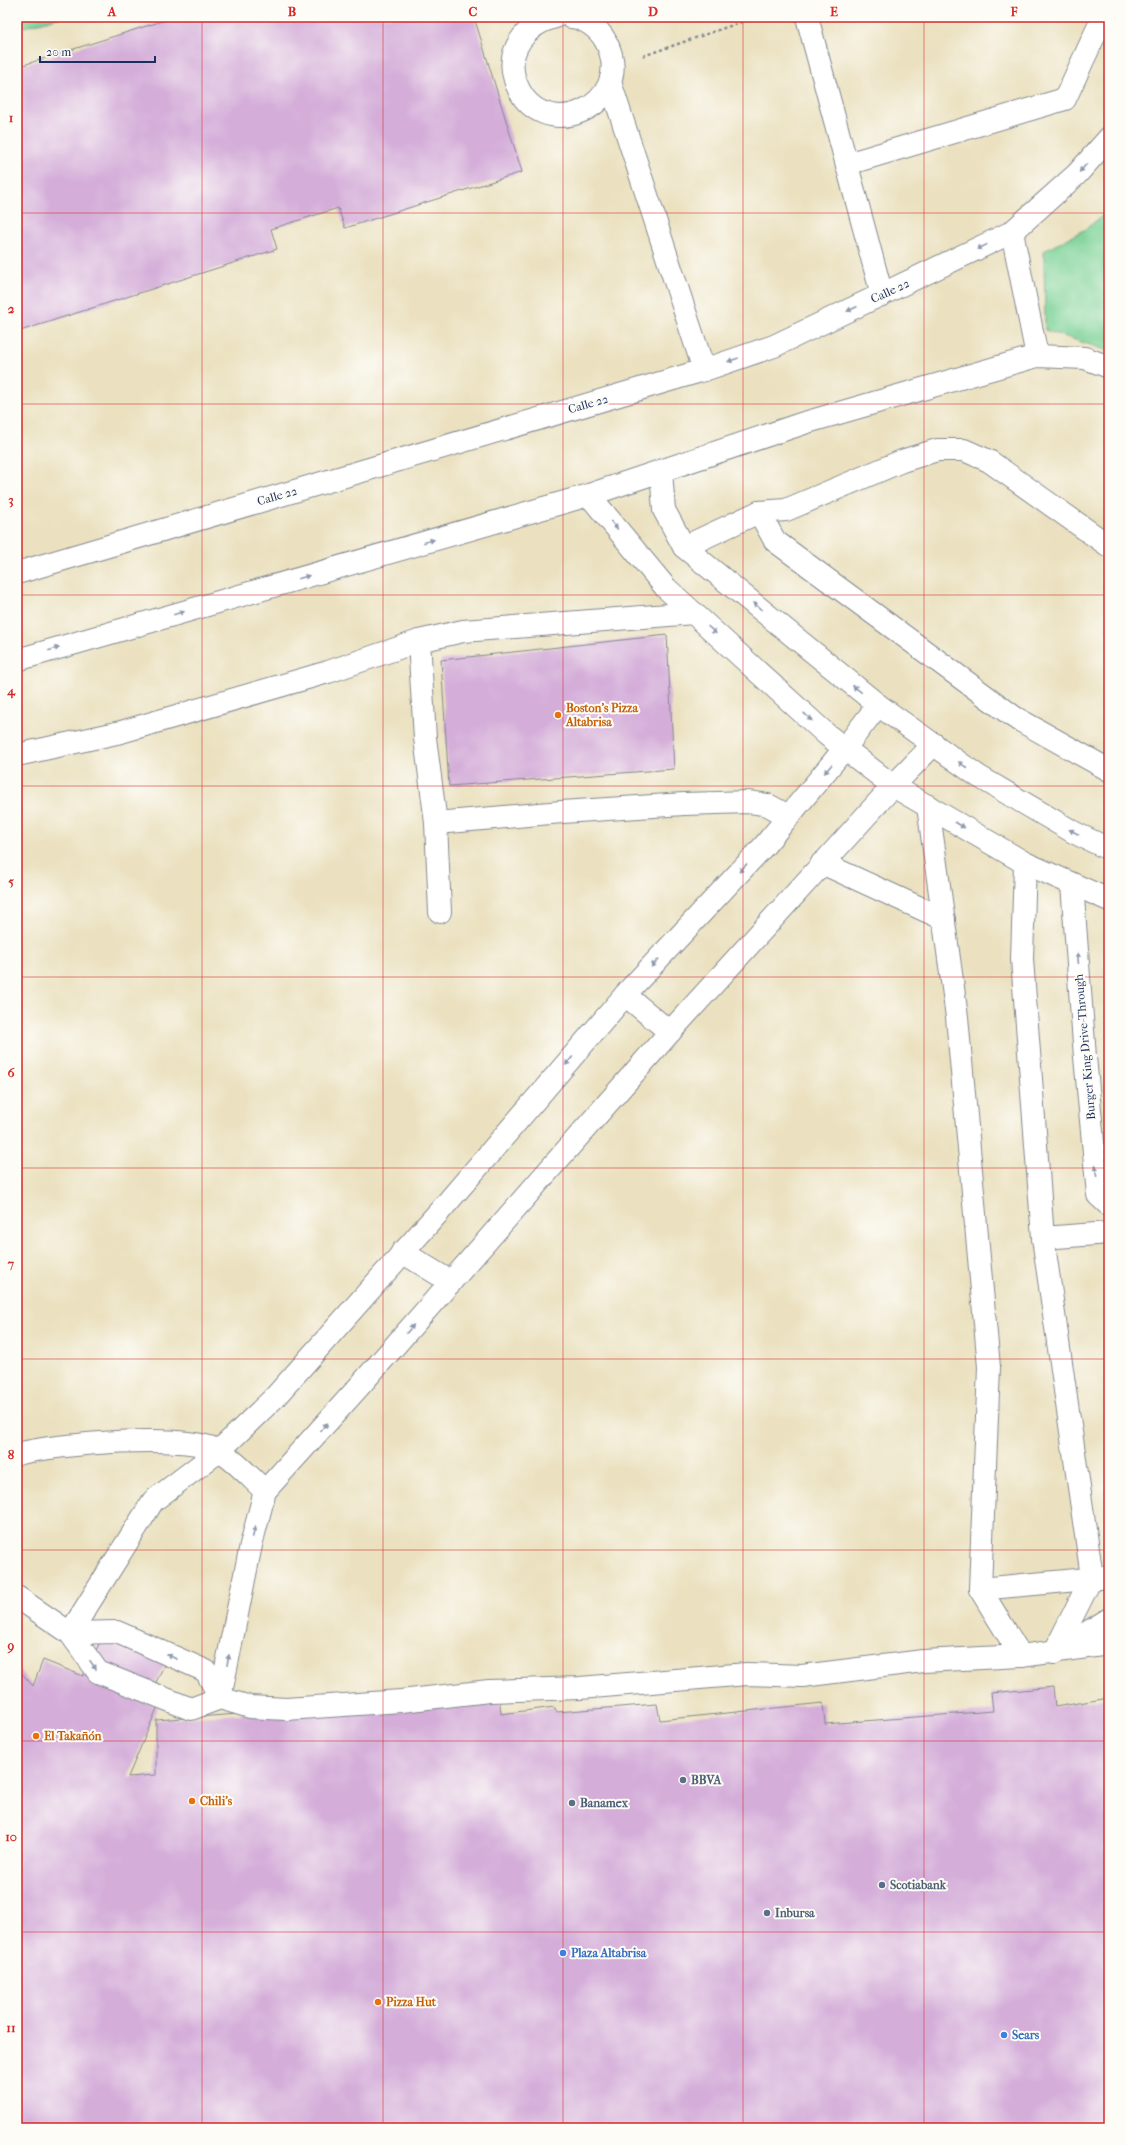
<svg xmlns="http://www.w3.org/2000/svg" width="1126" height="2145" font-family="'IM FELL French Canon',serif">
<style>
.green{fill:#7bd296;stroke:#4b807a}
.building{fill:#d4add9}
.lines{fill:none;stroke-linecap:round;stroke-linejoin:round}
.minor-casing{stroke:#83888f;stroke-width:24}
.path{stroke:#83888f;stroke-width:2.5;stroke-dasharray:3 3;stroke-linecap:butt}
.minor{stroke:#fff;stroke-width:22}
.oneway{fill:#8d97ae}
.grid{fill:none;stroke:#d62828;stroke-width:1;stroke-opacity:0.55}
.food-dot{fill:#e8710a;stroke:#fdfcf7;stroke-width:1.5}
.service-dot{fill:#5c6f8a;stroke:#fdfcf7;stroke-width:1.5}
.shop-dot{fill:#3f7fe0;stroke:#fdfcf7;stroke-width:1.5}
.labels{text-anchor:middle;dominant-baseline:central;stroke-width:4;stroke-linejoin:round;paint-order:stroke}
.street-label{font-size:12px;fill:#1b2f5e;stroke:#fdfcf7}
.food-label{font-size:12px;font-weight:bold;fill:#c56008;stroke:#fdfcf7;text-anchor:start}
.service-label{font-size:12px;font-weight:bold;fill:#4e5e75;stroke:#fdfcf7;text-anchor:start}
.shop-label{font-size:12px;font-weight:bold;fill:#366cbe;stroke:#fdfcf7;text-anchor:start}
.neatline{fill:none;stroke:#d62828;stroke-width:1.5}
.grid-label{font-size:13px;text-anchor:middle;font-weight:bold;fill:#d62828}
</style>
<rect width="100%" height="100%" fill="#fdfcf7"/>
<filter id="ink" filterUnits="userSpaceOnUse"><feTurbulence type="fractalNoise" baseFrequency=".025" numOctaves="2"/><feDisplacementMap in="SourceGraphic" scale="8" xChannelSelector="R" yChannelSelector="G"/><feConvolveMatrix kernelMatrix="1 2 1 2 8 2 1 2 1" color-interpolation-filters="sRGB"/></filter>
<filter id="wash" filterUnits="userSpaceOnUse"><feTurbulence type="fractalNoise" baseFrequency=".012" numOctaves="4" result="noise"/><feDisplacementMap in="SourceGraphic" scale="16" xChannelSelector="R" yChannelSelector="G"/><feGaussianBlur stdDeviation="0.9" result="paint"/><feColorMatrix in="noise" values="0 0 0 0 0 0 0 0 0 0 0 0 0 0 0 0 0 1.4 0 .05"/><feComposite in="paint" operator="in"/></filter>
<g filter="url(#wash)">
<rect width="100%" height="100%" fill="#ebe1c0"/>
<g class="green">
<polygon points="21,17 61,17 24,27"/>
<polygon points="1109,211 1109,351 1045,330 1044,251 1084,230"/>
</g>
<g id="blocks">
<g class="building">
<polygon points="175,17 474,17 522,172 345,228 338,208 271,229 277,249 17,332 17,67"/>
<polygon points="667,635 674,769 449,786 441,660"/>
<polygon points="107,1628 169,1655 147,1701 158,1706 128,1777 156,1775 156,1720 499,1695 501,1714 554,1707 557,1712 657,1704 660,1720 823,1703 825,1724 993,1711 991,1693 1053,1687 1055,1707 1109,1698 1109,2128 17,2128 17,1668 33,1686 43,1660 83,1676"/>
</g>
</g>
</g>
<g filter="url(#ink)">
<use href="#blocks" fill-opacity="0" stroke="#83888f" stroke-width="1"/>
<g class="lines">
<g class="minor-casing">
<g id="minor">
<path d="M 555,17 C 527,24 505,50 515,80 C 538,151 641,105 605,40 C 599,29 585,18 571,17"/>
<polyline points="807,17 882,295"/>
<polyline points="610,82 704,370"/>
<polyline points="847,164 1065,99 1103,17"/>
<polyline points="1012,232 1037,356"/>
<polyline points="661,471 664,510 684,547 878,705 978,776 1075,833 1109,849"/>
<polyline points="589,495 666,588 826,734 893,786 1025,863 1109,900"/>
<polyline points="759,512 775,541 1014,717 1109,770"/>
<polyline points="684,547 759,512 786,510 902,461 937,450 964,450 989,461 1109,546"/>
<polyline points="17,573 704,370 774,346 1012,232 1077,174 1109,138"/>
<polyline points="419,641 425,738 436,823 440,912"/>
<polyline points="17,660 589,495 804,423 1037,356 1085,358 1109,367"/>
<polyline points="17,755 121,732 328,672 419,641 463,631 694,613"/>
<polyline points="928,806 957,1017 989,1367 980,1589 1021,1656"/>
<polyline points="436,823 562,812 684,804 749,802 768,805 788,816"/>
<polyline points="822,863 944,919"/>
<polyline points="1025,863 1022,959 1043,1238 1092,1577 1054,1653"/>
<polyline points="1072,884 1085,1057 1098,1195 1109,1205"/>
<polyline points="625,995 670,1032"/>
<polyline points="1043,1238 1109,1233"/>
<polyline points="402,1252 451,1282"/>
<path d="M 17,1454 C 55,1444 187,1432 219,1451 C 235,1460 252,1479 265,1491"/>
<polyline points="980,1589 1109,1577"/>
<polyline points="17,1597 70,1633 98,1672 191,1709 220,1698 250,1707 286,1709 401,1701 489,1691 580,1688 747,1674 802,1676 923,1661 1021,1656 1109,1644"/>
<polyline points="70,1633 153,1501 219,1451 275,1397 446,1204 632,987 764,846 845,748 878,705"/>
<polyline points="70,1633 117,1632 206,1671 220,1698"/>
<polyline points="1062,1648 1109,1619"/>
<polyline points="220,1698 251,1545 265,1491 356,1390 670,1032 893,786 934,744"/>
</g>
</g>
<polyline class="path" points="643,56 756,17"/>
<use href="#minor" class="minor"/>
</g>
<defs><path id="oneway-solid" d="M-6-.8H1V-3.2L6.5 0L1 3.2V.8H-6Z"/></defs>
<g class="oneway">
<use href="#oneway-solid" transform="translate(1083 168) rotate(131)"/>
<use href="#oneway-solid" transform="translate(982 247) rotate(154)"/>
<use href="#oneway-solid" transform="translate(852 309) rotate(155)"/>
<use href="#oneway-solid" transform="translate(733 360) rotate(161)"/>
<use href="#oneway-solid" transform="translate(614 525) rotate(50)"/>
<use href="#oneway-solid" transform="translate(429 541) rotate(-16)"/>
<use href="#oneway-solid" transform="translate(304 577) rotate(-16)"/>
<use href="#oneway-solid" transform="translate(757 606) rotate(-141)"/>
<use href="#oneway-solid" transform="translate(179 613) rotate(-16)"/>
<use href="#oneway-solid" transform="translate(712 630) rotate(42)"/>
<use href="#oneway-solid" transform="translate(54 649) rotate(-16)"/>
<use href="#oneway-solid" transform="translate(857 689) rotate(-142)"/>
<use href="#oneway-solid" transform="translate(808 717) rotate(43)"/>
<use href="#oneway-solid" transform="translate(963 765) rotate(-144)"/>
<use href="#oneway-solid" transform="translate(828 769) rotate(130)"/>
<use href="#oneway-solid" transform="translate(960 825) rotate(30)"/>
<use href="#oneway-solid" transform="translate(1074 832) rotate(-152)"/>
<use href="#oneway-solid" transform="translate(743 868) rotate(133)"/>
<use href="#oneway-solid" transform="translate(1078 958) rotate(-94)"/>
<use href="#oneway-solid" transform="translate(655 963) rotate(133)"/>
<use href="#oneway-solid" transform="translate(569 1061) rotate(130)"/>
<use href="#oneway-solid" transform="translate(1096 1171) rotate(-96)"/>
<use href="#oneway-solid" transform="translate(410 1329) rotate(-49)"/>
<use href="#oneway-solid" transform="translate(324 1427) rotate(-48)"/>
<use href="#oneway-solid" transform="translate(254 1532) rotate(-75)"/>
<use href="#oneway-solid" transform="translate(172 1657) rotate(-156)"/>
<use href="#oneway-solid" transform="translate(228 1660) rotate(-79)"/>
<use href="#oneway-solid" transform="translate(93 1665) rotate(55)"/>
</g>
</g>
<path class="grid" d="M 202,17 L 202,2128M 383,17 L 383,2128M 563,17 L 563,2128M 743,17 L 743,2128M 924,17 L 924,2128M 17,213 L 1109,213M 17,404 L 1109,404M 17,595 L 1109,595M 17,786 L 1109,786M 17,977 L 1109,977M 17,1168 L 1109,1168M 17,1359 L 1109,1359M 17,1550 L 1109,1550M 17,1741 L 1109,1741M 17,1932 L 1109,1932"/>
<g class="food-dot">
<circle cx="558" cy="715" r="4"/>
<circle cx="36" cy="1736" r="4"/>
<circle cx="192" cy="1801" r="4"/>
<circle cx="378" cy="2002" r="4"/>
</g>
<g class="service-dot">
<circle cx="683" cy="1780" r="4"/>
<circle cx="572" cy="1803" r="4"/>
<circle cx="882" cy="1885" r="4"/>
<circle cx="767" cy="1913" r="4"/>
</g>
<g class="shop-dot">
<circle cx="563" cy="1953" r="4"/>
<circle cx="1004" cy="2035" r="4"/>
</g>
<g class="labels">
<g class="street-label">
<text transform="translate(890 291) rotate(-25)">Calle 22</text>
<text transform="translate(588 404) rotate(-16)">Calle 22</text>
<text transform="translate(277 496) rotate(-16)">Calle 22</text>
<text transform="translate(1085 1047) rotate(-95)">Burger King Drive-Through</text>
</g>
<g class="food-label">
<text x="566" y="708">Boston's Pizza<tspan x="566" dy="14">Altabrisa</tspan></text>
<text x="44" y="1736">El Takañón</text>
<text x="200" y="1801">Chili's</text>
<text x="386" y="2002">Pizza Hut</text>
</g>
<g class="service-label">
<text x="691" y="1780">BBVA</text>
<text x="580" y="1803">Banamex</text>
<text x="890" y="1885">Scotiabank</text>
<text x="775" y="1913">Inbursa</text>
</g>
<g class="shop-label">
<text x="571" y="1953">Plaza Altabrisa</text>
<text x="1012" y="2035">Sears</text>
</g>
</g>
<rect width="1126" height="2145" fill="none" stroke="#fdfcf7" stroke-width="44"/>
<path d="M40 56v6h115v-6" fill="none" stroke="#1b2f5e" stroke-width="2"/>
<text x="46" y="56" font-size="12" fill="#1b2f5e" stroke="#fdfcf7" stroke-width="3" paint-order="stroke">20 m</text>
<rect x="22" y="22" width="1082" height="2101" class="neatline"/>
<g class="grid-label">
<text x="112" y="16">A</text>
<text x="292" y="16">B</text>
<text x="473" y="16">C</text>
<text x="653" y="16">D</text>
<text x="834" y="16">E</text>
<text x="1014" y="16">F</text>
<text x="11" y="122">1</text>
<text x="11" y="313">2</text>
<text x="11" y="504">3</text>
<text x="11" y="695">4</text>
<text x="11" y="886">5</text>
<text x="11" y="1077">6</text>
<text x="11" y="1268">7</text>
<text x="11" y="1459">8</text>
<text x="11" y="1650">9</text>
<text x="11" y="1841">10</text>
<text x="11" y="2032">11</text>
</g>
</svg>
